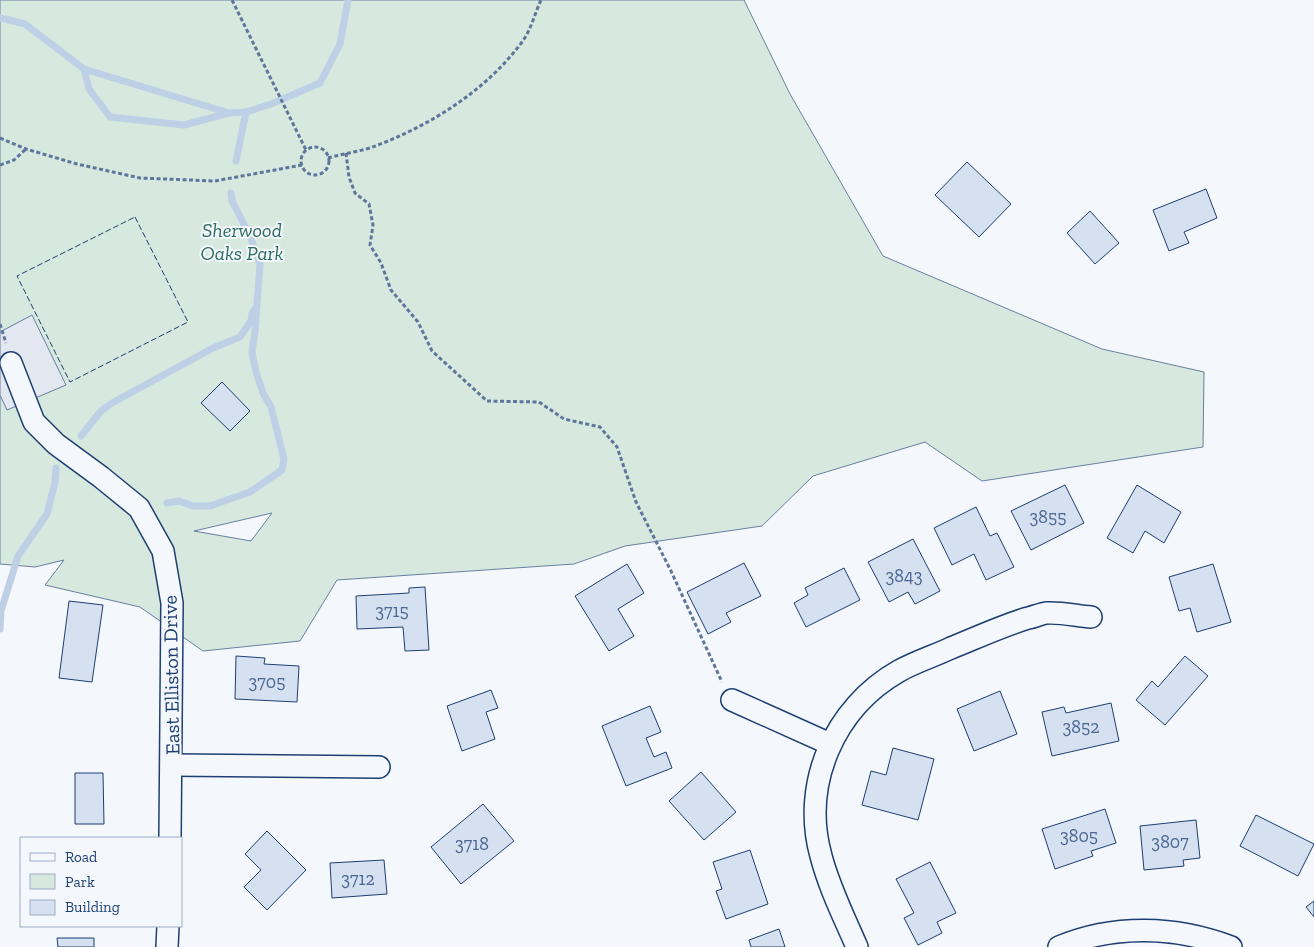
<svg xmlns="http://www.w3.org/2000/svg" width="1314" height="947" font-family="'Zilla Slab',serif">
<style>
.green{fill:#d7e8df;stroke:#687fa3;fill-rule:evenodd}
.parking{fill:#e3e8f0;stroke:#687fa3}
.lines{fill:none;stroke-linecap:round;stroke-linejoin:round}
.stream{stroke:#bed0e5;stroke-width:7}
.building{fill:#d5e0f0;stroke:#1d3f73}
.minor-casing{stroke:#1d3f73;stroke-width:24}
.path{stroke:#5e769c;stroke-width:3;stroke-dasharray:4 2.5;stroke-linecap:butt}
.minor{stroke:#f4f7fb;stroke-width:21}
.fence{stroke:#1d3f73;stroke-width:1;stroke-dasharray:6 2.5;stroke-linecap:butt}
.labels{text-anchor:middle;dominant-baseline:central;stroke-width:4;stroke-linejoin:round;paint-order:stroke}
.number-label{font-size:18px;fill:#4b6792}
.park-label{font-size:20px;font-style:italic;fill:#2c6c60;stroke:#f4f7fb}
.street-label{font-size:20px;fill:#1d3f73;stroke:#f4f7fb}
</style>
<rect width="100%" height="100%" fill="#f4f7fb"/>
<path class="green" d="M 0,0 L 744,0 L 790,94 L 883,256 L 1102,349 L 1204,372 L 1203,447 L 982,481 L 925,442 L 813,476 L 762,526 L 625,546 L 574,564 L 337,580 L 300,641 L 203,651 L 140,607 L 45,585 L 64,560 L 35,567 L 0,564 ZM 272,513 L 251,541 L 194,531 Z"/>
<polygon class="parking" points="32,315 66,385 7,410 0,395 0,332"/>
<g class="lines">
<g class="stream">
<polyline points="0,18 25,24 84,69 89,89 110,117 184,125 229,113 246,112 271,104 320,83 340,44 348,0"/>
<polyline points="84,69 229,113"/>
<polyline points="236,161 246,112"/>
<polyline points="81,436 101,411 112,403 213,348 240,337 251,321 252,313 255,309"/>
<polyline points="167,503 179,501 193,506 210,506 250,492 282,470 284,459 271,407 263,393 256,372 252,352 255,331 260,264 250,236 232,201 231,193"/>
<polyline points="0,629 1,611 18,556 47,514 55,482 56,468"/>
</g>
</g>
<g class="building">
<polygon points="967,162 1011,204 979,237 935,195"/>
<polygon points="1206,189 1217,218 1184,232 1189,243 1169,251 1153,210"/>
<polygon points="1090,211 1119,243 1095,264 1067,233"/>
<polygon points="222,382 250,411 230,431 201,403"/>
<polygon points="1065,485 1084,523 1031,550 1011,511"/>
<polygon points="1137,485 1181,512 1164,543 1145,531 1133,553 1107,538"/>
<polygon points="976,507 990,536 997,533 1014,567 986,580 974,554 952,565 934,528"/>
<polygon points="913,539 940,591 915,604 908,592 889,602 868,562"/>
<polygon points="744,563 761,596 726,613 731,622 708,634 687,592"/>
<polygon points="627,564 644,593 618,609 634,636 609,651 575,596"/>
<polygon points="1213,564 1231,622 1197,632 1190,608 1179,611 1169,577"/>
<polygon points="844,568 860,600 806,627 794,603 808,595 805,588"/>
<polygon points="425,587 429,650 405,651 403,627 357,629 356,596 409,593 409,588"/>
<polygon points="69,601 103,605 92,682 59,678"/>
<polygon points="236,656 265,658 264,664 299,666 297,702 235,699"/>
<polygon points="1185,656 1208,676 1165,725 1136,700 1152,681 1158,687"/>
<polygon points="491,690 498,708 486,712 495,739 462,751 447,706"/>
<polygon points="1000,691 1017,734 974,751 957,709"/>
<polygon points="1111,703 1119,741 1052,756 1042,712 1064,707 1066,713"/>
<polygon points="650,706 661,732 646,738 654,757 666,752 672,768 626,786 602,726"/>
<polygon points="893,748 934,759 918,820 862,805 871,771 886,775"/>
<polygon points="701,772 736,812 704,840 669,801"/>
<polygon points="75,773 103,773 104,824 75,824"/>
<polygon points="483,804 514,841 461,884 431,847"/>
<polygon points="1105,809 1116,843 1091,851 1093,856 1055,869 1042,829"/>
<polygon points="1256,815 1314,844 1298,876 1240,846"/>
<polygon points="1196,820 1200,858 1183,860 1184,866 1144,870 1140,826"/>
<polygon points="267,831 306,870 267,910 244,887 261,870 245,854"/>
<polygon points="750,850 768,904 726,919 716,891 722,889 713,862"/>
<polygon points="384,860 387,894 332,898 330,863"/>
<polygon points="930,862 956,913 937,922 942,933 918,945 904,918 914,913 896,879"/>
<polygon points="1314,901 1314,917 1306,907"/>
<polygon points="779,929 785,947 751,947 749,940"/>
<polygon points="57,938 94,938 94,947 58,947"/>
</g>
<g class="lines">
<g class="minor-casing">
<g id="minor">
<polyline points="11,363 34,422 56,444 101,477 139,508 163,551 172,603 170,838"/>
<polyline points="732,700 830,744"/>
<polyline points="172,765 379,767"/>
<polyline points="167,947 168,926"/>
<path d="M 857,947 C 844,917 829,887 821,856 C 801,784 834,708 899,671 C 915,662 934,656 951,648 C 976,638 1002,626 1028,618 C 1034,617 1040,614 1046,613 C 1061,612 1077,616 1091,617"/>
<path d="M 1059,947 C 1114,924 1176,926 1231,947"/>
</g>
</g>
<g class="path">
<polyline points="232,0 306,150"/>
<polyline points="0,138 26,149 77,164 140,178 215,181 302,165"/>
<circle cx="315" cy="161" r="14"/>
<polyline points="346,153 349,177 355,193 369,204 373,225 370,245 381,263 391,290 418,322 432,351 487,401 539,402 564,419 600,427 617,447 636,502 671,571 722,682"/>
<path d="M 328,158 C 342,154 356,152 370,148 C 428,127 485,92 522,42 C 531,30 535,13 541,0"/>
<polyline points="0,165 14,160 26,149"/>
<polyline points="0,324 6,343"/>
</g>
<use href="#minor" class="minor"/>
<polygon class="fence" points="135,217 188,322 70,382 17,276"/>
</g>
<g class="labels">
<g class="number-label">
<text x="1048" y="517">3855</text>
<text x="904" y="576">3843</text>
<text x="392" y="611">3715</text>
<text x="267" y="682">3705</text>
<text x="1081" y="727">3852</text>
<text x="1079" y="836">3805</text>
<text x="1170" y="842">3807</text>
<text x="472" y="844">3718</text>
<text x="358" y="879">3712</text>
</g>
<g class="park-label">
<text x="242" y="230">Sherwood<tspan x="242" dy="23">Oaks Park</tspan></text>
</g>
<g class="street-label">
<text transform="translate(171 675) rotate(-91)">East Elliston Drive</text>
</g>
</g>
<rect x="20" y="837" width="162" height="90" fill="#f4f7fb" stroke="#9eadc5"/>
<rect x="30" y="853" width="25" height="8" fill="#f4f7fb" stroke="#9eadc5"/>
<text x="65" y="862" font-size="15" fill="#1d3f73">Road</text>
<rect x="30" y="874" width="25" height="15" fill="#d7e8df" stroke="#9eadc5"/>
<text x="65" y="887" font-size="15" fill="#1d3f73">Park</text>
<rect x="30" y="900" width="25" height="15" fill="#d5e0f0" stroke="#9eadc5"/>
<text x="65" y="912" font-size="15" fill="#1d3f73">Building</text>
</svg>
